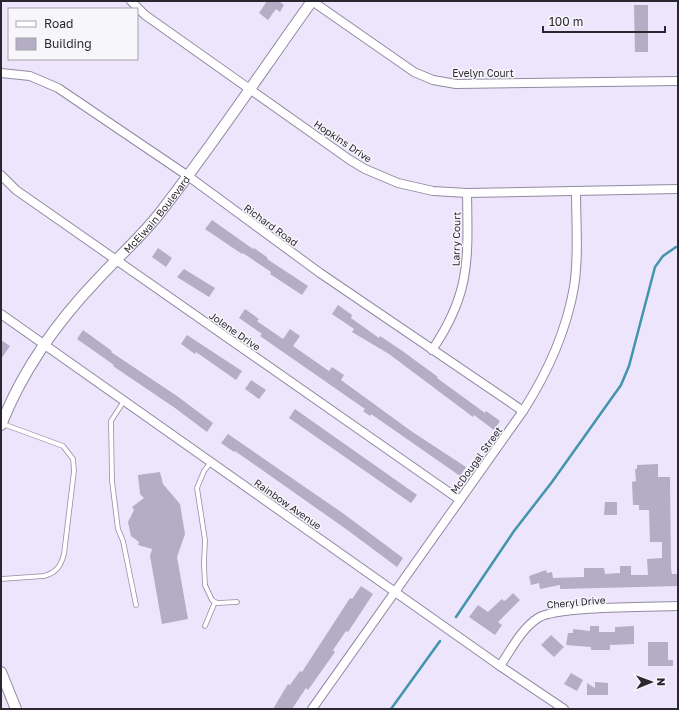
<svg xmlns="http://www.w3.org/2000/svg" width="679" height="710" font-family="'Golos Text',sans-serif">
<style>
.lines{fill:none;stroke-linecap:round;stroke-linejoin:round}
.stream{stroke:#4394ad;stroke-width:2.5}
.building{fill:#b5adc6}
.service-casing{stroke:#928aa2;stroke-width:5.5}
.minor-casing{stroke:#928aa2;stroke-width:10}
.tertiary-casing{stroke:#928aa2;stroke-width:12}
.service{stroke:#fff;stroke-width:4}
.minor{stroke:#fff;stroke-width:8}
.tertiary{stroke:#fff;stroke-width:10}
.labels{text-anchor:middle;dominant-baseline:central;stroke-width:3;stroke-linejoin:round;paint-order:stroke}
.street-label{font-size:10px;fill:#2a2731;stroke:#f7f6fb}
</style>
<rect width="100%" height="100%" fill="#ece5fb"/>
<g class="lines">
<g class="stream">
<polyline points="456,617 514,531 552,482 621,385 629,366 655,267 663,256 676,247"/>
<polyline points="391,709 440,641"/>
</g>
</g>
<g class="building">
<polygon points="267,1 279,1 284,5 280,12 276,9 268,20 259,13"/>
<polygon points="634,5 648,5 648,52 635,52"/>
<polygon points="212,220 253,249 254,248 268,258 267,259 308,286 302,295 270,274 271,272 243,253 242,254 205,229"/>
<polygon points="158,248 172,258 166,267 152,257"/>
<polygon points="184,269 215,288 209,297 177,277"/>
<polygon points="338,305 352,315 351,318 379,338 380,336 401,350 438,377 437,378 485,413 486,411 500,421 494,430 474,415 473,417 389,354 352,332 354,329 332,314"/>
<polygon points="245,309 259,319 257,321 283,339 290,329 300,336 293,346 329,371 332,367 344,375 341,380 411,431 466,467 460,476 371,414 370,416 363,411 365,409 260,336 262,334 239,318"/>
<polygon points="83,330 112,351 111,352 177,396 213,423 207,432 175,408 113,366 114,365 77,339"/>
<polygon points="187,335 242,371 236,380 196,352 195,354 181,344"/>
<polygon points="1,340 10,346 1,359"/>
<polygon points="251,380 266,390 259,399 245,389"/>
<polygon points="295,409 417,495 411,503 289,418"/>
<polygon points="228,434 344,514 403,558 397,567 346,529 235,451 234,452 221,443"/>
<polygon points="658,464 658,477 670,477 671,569 672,574 678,574 678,586 560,589 560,585 540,589 539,583 531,585 529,576 546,570 547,573 552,572 553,578 584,577 584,568 604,568 605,574 620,573 620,566 631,566 631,575 648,575 647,559 662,558 662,542 650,542 649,510 639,510 639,505 633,505 632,482 636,481 635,469 637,469 637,465"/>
<polygon points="160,472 163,484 180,504 185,534 177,557 188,619 162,624 150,556 152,549 138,545 139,542 131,536 128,522 134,510 132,507 144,498 140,494 138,475"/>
<polygon points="605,502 617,502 617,515 604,515"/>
<polygon points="361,586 373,594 348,632 346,631 333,650 335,652 308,690 306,688 292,709 273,709 288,684 290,685 300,671 302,672 350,598 352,599"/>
<polygon points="513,593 520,600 498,622 502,625 495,635 469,617 478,605 488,612 502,599 504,601 506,600"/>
<polygon points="590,626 599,626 599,632 615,632 615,627 634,626 634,644 610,645 610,650 591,650 591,647 566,645 568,633 573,633 573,629 590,631"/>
<polygon points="551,635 564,647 554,657 541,645"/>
<polygon points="648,642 668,642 668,660 673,660 673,666 648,666"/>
<polygon points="571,673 583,680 577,691 564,684"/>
<polygon points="595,682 608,683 608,695 587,695 587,683 595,688"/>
</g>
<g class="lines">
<g class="service-casing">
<g id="service">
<polyline points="124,401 111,421 112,481 118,529 123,541 136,605"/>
<polyline points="211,462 204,471 197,488 205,540 204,563 205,585 212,600 217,603 237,602"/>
<path d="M 1,579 L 44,576 C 56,573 61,566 64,554 L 74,471 L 73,459 L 63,446 L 3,424"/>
<polyline points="205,626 215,602"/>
</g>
</g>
<g class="minor-casing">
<g id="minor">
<polyline points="131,1 145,15 350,160 365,169 398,183 433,191 467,193 678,189"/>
<polyline points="312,1 414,72 433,80 456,84 678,81"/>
<polyline points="1,73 30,76 58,88 188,176 320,273 523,411"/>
<polyline points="1,175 16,190 460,500"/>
<polyline points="1,314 500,666 564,709"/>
<path d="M 432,350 C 471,293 468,259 467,193"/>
<path d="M 500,666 C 511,650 521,629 538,618 C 556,606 651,607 678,606"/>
<path d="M 312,709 L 523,411 C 548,372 566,333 574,287 C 579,256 576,223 576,192"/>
</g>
</g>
<g class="tertiary-casing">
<g id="tertiary">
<path id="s1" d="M 1,425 C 23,369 56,323 97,280 C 117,258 140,238 159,214 C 213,145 261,72 312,1"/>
<polyline points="1,672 16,709"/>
</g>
</g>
<use href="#service" class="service"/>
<use href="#minor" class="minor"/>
<use href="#tertiary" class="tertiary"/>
</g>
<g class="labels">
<g class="street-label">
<text x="483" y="73">Evelyn Court</text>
<text transform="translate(343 141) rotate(34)">Hopkins Drive</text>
<text stroke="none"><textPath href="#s1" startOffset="264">McElwain Boulevard</textPath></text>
<text transform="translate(271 225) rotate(36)">Richard Road</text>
<text transform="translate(456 239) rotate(-89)">Larry Court</text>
<text transform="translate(235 331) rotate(35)">Jolene Drive</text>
<text transform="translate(476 460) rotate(-54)">McDougal Street</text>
<text transform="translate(288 504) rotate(35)">Rainbow Avenue</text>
<text transform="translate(576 602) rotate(-5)">Cheryl Drive</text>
</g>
</g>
<rect width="679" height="710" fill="none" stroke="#2a2731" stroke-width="4"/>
<rect x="8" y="8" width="130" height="52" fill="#f7f6fb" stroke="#a5a3aa"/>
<rect x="16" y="21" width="20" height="6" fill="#ffffff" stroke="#a5a3aa"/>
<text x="44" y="28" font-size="12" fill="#2a2731">Road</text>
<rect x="16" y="38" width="20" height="12" fill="#b5adc6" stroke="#a5a3aa"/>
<text x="44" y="48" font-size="12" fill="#2a2731">Building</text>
<g transform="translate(651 682) rotate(89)" stroke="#f7f6fb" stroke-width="3" paint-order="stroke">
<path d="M0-3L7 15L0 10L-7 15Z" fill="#2a2731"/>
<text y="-6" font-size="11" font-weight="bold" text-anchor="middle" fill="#2a2731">N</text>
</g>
<path d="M543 26v6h122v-6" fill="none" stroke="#2a2731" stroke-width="2"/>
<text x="549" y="26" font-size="12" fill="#2a2731" stroke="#f7f6fb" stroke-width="3" paint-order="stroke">100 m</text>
</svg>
